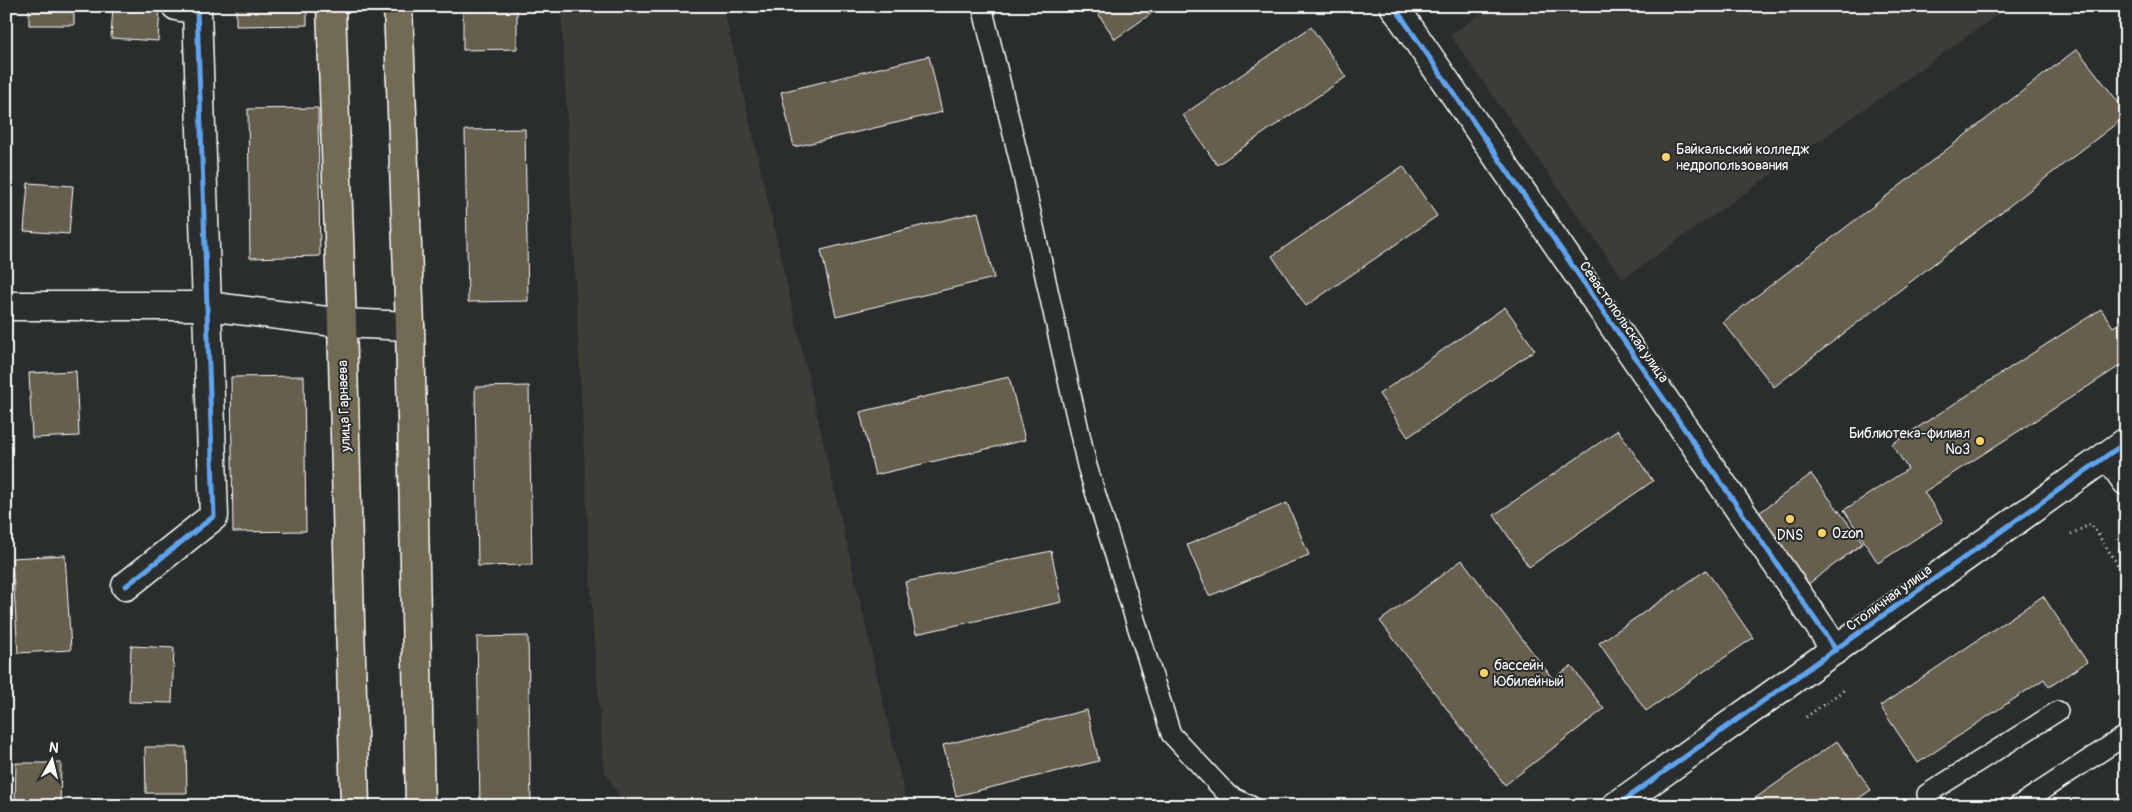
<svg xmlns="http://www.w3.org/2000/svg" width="2132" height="812" font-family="Pangolin,sans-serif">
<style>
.built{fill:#3c3c38}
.building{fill:#665e4e;stroke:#fff}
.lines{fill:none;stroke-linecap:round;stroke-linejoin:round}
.service-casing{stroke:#fff;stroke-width:22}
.minor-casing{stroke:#fff;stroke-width:31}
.tertiary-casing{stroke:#fff;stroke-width:31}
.primary-casing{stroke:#fff;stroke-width:31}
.path{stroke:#fff;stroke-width:3;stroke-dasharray:1 4;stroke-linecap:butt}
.service{stroke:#2a2d2e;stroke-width:19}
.minor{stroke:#2a2d2e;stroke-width:28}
.tertiary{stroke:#2a2d2e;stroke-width:28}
.primary{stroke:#736b52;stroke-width:28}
.cycleway-casing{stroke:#2a2d2e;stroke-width:8}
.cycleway{stroke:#60a3ed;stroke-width:5}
.poi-dot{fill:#ffd166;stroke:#2a2d2e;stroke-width:2}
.labels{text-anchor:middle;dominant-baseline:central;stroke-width:4;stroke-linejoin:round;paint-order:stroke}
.poi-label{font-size:14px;fill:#fff;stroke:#2a2d2e;text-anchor:start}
.street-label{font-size:14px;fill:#fff;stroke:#2a2d2e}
</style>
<rect width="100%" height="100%" fill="#2a2d2e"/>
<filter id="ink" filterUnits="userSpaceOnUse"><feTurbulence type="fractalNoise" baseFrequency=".02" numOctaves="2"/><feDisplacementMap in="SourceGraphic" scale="10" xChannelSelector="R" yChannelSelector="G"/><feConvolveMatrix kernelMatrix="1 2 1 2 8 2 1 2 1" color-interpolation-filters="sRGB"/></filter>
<g filter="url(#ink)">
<g class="built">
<polygon points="561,6 723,6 907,806 625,806 604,770 593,626"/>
<polygon points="1492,6 2010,6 1623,279 1450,35"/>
</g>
<g class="building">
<rect x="29" y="6" width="45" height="19"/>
<polygon points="113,6 160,6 158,41 111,38"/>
<polygon points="236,6 307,6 307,25 236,26"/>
<polygon points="463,6 517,6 517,49 463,50"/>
<polygon points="1093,6 1162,6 1115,39"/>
<polygon points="1311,27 1346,77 1217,165 1183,115"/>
<polygon points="2077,49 2126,112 2126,116 1774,387 1723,322"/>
<polygon points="929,56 942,112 794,147 781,92"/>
<polygon points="318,108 320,256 250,258 248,109"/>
<polygon points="525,129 528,301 468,302 465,130"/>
<polygon points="1403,166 1437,216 1306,306 1272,256"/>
<polygon points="28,183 73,186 69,234 24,231"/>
<polygon points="978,212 994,278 836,316 821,250"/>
<polygon points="1505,307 1535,350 1408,437 1379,394"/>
<polygon points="2101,309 2113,327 2126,319 2126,362 1924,492 1943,521 1878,563 1844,510 1908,469 1892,444"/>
<polygon points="76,371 79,436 32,438 29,373"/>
<polygon points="304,376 306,531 233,532 231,377"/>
<polygon points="1009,377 1025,440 875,475 860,412"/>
<polygon points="529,386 532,565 478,566 475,387"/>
<polygon points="1618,430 1653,481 1529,567 1494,515"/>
<polygon points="1811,474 1863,543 1803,588 1751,519"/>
<polygon points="1287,503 1309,555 1209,596 1187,545"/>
<polygon points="1051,551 1062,602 916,634 905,582"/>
<polygon points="65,555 71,650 18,653 12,558"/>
<polygon points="1462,560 1553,679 1571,666 1604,709 1505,785 1380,621"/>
<polygon points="1706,570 1753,638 1646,711 1599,643"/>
<polygon points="2043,596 2087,662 2049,687 2044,679 1918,763 1880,706"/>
<polygon points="528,636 531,806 480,806 477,637"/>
<polygon points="131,646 174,648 172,703 129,702"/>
<polygon points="1087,710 1099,761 956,796 943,745"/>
<polygon points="1837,741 1871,790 1848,806 1744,806"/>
<polygon points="145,747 186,747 187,793 146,793"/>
<polygon points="16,763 61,763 60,806 15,806"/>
</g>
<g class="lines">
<g class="service-casing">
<g id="service">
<polyline points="982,6 1020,163 1087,466 1171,734 1228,795 1251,806"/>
<polyline points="1935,806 1927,794 2058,711"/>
<polyline points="2018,806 2126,735"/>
</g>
</g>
<g class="minor-casing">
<g id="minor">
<polyline points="1394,6 1836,650"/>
<polyline points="6,306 207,306 342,323 410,326"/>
<polyline points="126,586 214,516 197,10 176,6"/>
</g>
</g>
<g class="tertiary-casing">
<g id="tertiary">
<polyline points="2108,455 2126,481"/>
<polyline points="1616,806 2126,442"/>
</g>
</g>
<g class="primary-casing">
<g id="primary">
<polyline points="331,6 342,323 355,806"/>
<polyline points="398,6 410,326 420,806"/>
</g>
</g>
<g class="path">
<polyline points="2071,534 2091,524 2126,577"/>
<polyline points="1806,717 1844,690"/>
</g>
<use href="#service" class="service"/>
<use href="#minor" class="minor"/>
<use href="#tertiary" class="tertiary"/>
<use href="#primary" class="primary"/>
<g class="cycleway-casing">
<g id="cycleway">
<polyline points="1394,6 1836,650"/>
<polyline points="126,586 214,516 197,10 176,6"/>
<polyline points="1616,806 2126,442"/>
</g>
</g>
<use href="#cycleway" class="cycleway"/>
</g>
</g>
<g class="poi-dot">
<circle cx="1666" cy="157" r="5"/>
<circle cx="1980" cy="441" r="5"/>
<circle cx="1790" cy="519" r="5"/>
<circle cx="1822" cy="533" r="5"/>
<circle cx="1484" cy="673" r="5"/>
</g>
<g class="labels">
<g class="poi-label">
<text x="1676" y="149">Байкальский колледж<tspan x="1676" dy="16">недропользования</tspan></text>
<text x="1970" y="433" text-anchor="end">Библиотека-филиал<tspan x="1970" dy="16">№3</tspan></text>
<text x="1832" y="533">Ozon</text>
<text x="1790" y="535" text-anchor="middle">DNS</text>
<text x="1494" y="665">бассейн<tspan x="1494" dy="16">Юбилейный</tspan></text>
</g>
<g class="street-label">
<text transform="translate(1624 322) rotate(55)">Севастопольская улица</text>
<text transform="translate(344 406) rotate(-92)">улица Гарнаева</text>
<text transform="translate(1889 598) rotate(-36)">Столичная улица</text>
</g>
</g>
<rect width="2132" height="812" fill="none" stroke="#2a2d2e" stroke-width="25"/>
<rect x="12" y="12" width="2107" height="787" fill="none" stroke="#fff" stroke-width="2" filter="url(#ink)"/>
<g transform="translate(52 760) rotate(8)" stroke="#2a2d2e" stroke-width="4" paint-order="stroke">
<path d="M0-4L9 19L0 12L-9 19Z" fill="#ffffff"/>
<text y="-8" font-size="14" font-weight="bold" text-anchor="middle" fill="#ffffff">N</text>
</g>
</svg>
